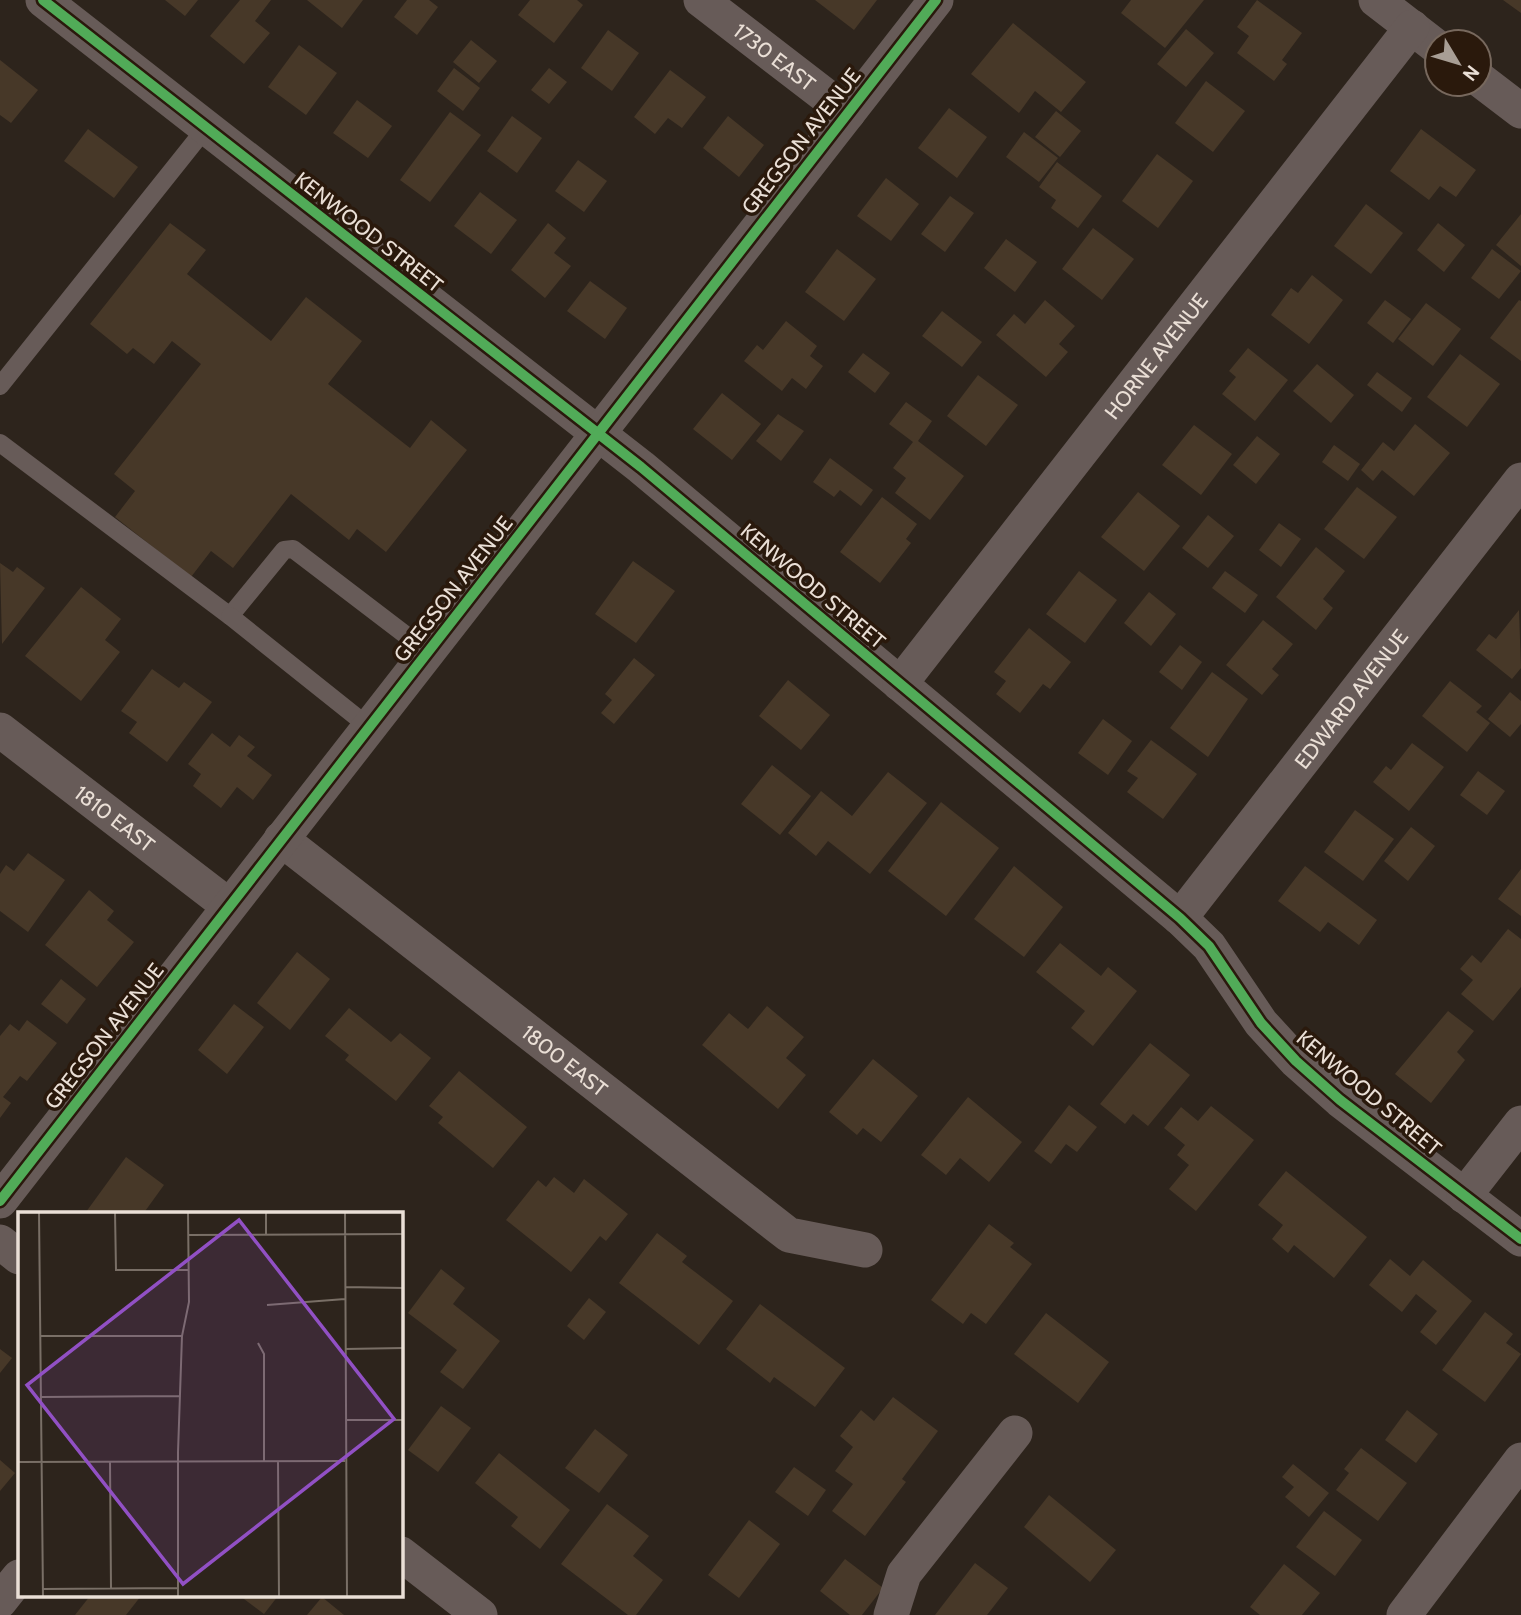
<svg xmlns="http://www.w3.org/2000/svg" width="1521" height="1615" font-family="Cabin,sans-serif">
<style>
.building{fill:#473828}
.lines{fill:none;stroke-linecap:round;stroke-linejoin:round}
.service{stroke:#675b58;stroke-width:18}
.minor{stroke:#675b58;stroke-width:35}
.cycleway-casing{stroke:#2a190c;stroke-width:15}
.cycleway{stroke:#51ab58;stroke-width:10}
.labels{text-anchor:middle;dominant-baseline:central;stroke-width:7;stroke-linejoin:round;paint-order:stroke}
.street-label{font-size:21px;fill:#eadfd6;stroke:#2a190c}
.inset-road{fill:none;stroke:#796f66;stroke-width:2}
.view{fill:#9150c4;fill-opacity:0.15;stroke:#9150c4;stroke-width:3.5}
.inset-edge{fill:none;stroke:#eadfd6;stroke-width:3.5}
</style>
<rect width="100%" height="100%" fill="#2d241c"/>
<g class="building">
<polygon points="165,0 198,0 185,16"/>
<polygon points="240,0 271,0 255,21 270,33 244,64 210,36"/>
<polygon points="307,0 363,0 342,28"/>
<polygon points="407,0 429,0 438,7 417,35 394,17"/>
<polygon points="530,0 577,0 583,5 554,43 518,15"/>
<polygon points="815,0 877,0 854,30"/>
<polygon points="1131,0 1204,0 1165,48 1121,13"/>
<polygon points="1257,0 1302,33 1282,60 1287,64 1274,81 1237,53 1249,36 1237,27"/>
<polygon points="1503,0 1521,0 1521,13"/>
<polygon points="1013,23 1086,82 1061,112 1035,91 1019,113 971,74"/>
<polygon points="1186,29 1214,53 1186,87 1157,64"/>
<polygon points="608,30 639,53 612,91 581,68"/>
<polygon points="471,40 497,61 479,83 453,62"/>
<polygon points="299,45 337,73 306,115 268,87"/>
<polygon points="0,60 38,90 11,123 0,115"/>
<polygon points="454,68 480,88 463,111 437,91"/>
<polygon points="549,68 567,82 549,104 531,90"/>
<polygon points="670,70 706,97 682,128 668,118 655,134 634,117"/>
<polygon points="1206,81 1245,111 1213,152 1175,123"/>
<polygon points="357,100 392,126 368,158 333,133"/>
<polygon points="949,108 987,137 957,178 918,148"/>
<polygon points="1056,111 1081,131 1060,157 1035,137"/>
<polygon points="450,112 481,135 430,202 400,180"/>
<polygon points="512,116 542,138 517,173 487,151"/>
<polygon points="728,116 764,145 739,177 703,148"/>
<polygon points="88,129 138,167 114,198 64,161"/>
<polygon points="1421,129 1476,170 1456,197 1440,186 1429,200 1390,171"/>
<polygon points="1024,132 1058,158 1039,182 1006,157"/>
<polygon points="1157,154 1193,181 1158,228 1122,201"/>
<polygon points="578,160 607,181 584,212 555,191"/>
<polygon points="1057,162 1102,196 1078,228 1051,208 1056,200 1039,187"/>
<polygon points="886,178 919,204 891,241 857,216"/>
<polygon points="480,192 517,220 491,254 454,226"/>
<polygon points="950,196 974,213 945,252 921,234"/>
<polygon points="1366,204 1403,233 1371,274 1334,246"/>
<polygon points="1521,214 1521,266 1496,245"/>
<polygon points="170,223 206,250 187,274 271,341 306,297 362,341 328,384 410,448 431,420 467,450 386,552 357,529 349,540 291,494 233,568 211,551 191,577 115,517 135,491 114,474 201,364 172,341 154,364 133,348 127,354 90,324"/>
<polygon points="548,223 566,238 554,253 571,266 545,298 511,270"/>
<polygon points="1438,223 1465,245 1444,272 1417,250"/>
<polygon points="1093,228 1134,259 1102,300 1062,269"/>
<polygon points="1006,239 1037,262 1015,292 984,268"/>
<polygon points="837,249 876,279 844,321 805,292"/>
<polygon points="1492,249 1521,271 1499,299 1471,278"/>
<polygon points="1312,275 1343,300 1309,344 1271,315 1291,288 1298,293"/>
<polygon points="590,281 627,308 605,339 567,311"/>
<polygon points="1045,300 1075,326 1059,344 1068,352 1046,377 996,335 1014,314 1025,324"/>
<polygon points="1385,300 1411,319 1393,343 1367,323"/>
<polygon points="1519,300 1521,301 1521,361 1490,338"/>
<polygon points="1426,303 1461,329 1433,366 1398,339"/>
<polygon points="942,311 982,342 962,367 922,336"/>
<polygon points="786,321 817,346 810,356 823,366 806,389 792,378 782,391 744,361 757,345 763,350"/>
<polygon points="1248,348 1288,380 1255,421 1222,394 1236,377 1229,371"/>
<polygon points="863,353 890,373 875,393 848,372"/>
<polygon points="1460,354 1500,384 1467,427 1427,397"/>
<polygon points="1317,364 1354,395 1331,423 1293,391"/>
<polygon points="1377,372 1412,398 1402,412 1367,385"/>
<polygon points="978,375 1018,405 986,446 947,416"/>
<polygon points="722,393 761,424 732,460 693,429"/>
<polygon points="906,402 932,421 918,441 964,476 930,520 895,493 906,478 893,468 913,442 889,424"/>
<polygon points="778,414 804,431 781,461 756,441"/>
<polygon points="1415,424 1450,453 1414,496 1382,470 1373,481 1361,470 1383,442 1394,451"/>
<polygon points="1194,425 1232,454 1201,495 1162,465"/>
<polygon points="1257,436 1280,454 1256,484 1233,465"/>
<polygon points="1334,445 1360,464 1348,481 1322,462"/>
<polygon points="830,458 873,490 861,506 840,490 834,497 813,482"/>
<polygon points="1357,487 1397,517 1364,559 1324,529"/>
<polygon points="1138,492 1180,526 1144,571 1101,537"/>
<polygon points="882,497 917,524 906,539 911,543 880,583 840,552"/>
<polygon points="1208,515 1234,536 1208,568 1182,548"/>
<polygon points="1279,523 1301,539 1281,567 1259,550"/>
<polygon points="1316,547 1345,571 1323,599 1333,608 1316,630 1276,597"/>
<polygon points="633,561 675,591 636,643 595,614"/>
<polygon points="0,563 13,572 17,567 45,588 2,644"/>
<polygon points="1079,571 1117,600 1085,643 1046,614"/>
<polygon points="1225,571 1258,595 1245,613 1212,588"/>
<polygon points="81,587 121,619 105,640 120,652 81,701 25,656"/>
<polygon points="1149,592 1176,614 1151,646 1124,623"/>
<polygon points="1519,610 1521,668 1512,679 1476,650 1489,634 1496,639"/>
<polygon points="1263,620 1293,644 1272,669 1279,675 1262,695 1226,665"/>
<polygon points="1029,628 1071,662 1050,689 1043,684 1020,713 996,694 1006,681 994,672"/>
<polygon points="1180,645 1202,662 1182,690 1159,672"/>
<polygon points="634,658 655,675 614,724 601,713 612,700 605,694"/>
<polygon points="152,669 179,688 184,682 212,702 167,762 129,733 137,722 121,711"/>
<polygon points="1212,672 1248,699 1208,757 1170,728"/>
<polygon points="788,680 830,715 801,750 759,716"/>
<polygon points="1450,681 1482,706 1476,712 1490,723 1467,752 1422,716"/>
<polygon points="1510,692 1521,701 1521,724 1510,737 1488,719"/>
<polygon points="1103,719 1132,741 1108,775 1078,753"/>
<polygon points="212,733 230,747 239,735 255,747 247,756 272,775 253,800 237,787 221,808 193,786 201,774 188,764"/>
<polygon points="1151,740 1197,774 1163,819 1127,792 1138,778 1127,771"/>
<polygon points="1412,743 1444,767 1409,811 1373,782 1386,766 1391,770"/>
<polygon points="772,765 811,796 780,835 741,804"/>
<polygon points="1478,771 1505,791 1487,815 1460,795"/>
<polygon points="888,772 927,803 870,874 828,841 816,856 788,833 821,791 852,816"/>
<polygon points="941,802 999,848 946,916 888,871"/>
<polygon points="1355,810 1394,839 1363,881 1324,852"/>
<polygon points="1411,827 1435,846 1408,881 1384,861"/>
<polygon points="28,853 65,880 28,932 0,911 0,874 6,865 14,871"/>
<polygon points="1014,866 1063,907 1024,957 974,919"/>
<polygon points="1305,866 1377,920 1359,945 1328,922 1320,932 1278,901"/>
<polygon points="1521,869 1521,916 1498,899"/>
<polygon points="89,890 114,911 107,920 134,942 97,987 45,945"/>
<polygon points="1508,929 1521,939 1521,987 1493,1021 1461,994 1473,980 1460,969 1472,955 1481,963"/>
<polygon points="1060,943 1101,976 1108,967 1137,991 1093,1046 1071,1028 1085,1011 1036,972"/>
<polygon points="297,952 330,979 290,1030 257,1003"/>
<polygon points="61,979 86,999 67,1024 41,1004"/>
<polygon points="234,1004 264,1027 227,1074 198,1050"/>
<polygon points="767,1006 804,1037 786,1058 806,1075 778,1109 702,1045 729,1013 748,1029"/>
<polygon points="349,1008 391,1042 400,1033 431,1058 396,1101 345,1060 349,1055 325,1036"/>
<polygon points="1448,1011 1474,1031 1457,1052 1465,1060 1431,1103 1395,1074"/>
<polygon points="27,1020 57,1043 27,1081 20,1076 3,1097 11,1103 0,1118 0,1036 10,1024 19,1031"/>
<polygon points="1150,1043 1190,1075 1148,1126 1133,1114 1125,1124 1100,1104"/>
<polygon points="873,1059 918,1096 881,1142 863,1128 857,1135 829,1112"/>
<polygon points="459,1071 527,1127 493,1168 438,1123 443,1117 429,1106"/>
<polygon points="968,1097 1022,1142 989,1182 960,1158 946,1175 921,1155"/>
<polygon points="1069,1105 1097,1127 1077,1152 1066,1144 1051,1164 1034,1151"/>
<polygon points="1211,1106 1254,1140 1196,1211 1169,1189 1189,1165 1177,1155 1185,1145 1164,1128 1181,1107 1198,1121"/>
<polygon points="126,1157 164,1185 143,1214 89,1214 86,1212"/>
<polygon points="1286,1171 1367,1237 1334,1278 1294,1245 1288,1253 1272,1239 1283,1225 1258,1205"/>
<polygon points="554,1177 574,1193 584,1179 628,1214 606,1241 600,1236 571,1272 506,1220 538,1180 546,1187"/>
<polygon points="989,1224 1014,1243 1010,1247 1032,1264 986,1324 971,1313 963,1324 931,1300"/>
<polygon points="657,1233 687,1256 682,1262 733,1301 699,1345 619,1283"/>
<polygon points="1390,1259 1410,1276 1423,1260 1472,1301 1436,1345 1420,1332 1437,1311 1416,1294 1402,1312 1369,1285"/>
<polygon points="441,1269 465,1288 453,1304 500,1341 463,1389 440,1372 457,1350 408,1313"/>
<polygon points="589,1298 606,1312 584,1340 567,1326"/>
<polygon points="760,1304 845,1368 815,1407 774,1377 770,1383 726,1349"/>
<polygon points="1485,1312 1513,1334 1506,1343 1521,1354 1485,1402 1442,1370"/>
<polygon points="1046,1313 1109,1362 1078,1403 1014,1354"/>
<polygon points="0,1349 12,1358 0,1373"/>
<polygon points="893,1397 938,1431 902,1479 906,1482 865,1536 832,1511 853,1484 835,1471 853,1447 840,1436 861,1410 874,1421"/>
<polygon points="441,1406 471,1428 438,1472 408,1450"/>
<polygon points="1407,1410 1438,1434 1416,1463 1385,1440"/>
<polygon points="595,1429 628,1455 599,1493 565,1468"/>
<polygon points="1361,1448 1407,1483 1378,1521 1336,1490 1349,1473 1344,1469"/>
<polygon points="499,1453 570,1510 540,1549 511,1526 518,1517 475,1483"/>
<polygon points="0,1460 15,1473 0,1491"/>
<polygon points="1293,1464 1329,1493 1309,1517 1285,1497 1294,1487 1282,1477"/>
<polygon points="794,1467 826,1490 808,1516 775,1492"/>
<polygon points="1049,1495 1116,1550 1090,1582 1024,1527"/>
<polygon points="607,1504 649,1536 633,1556 663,1580 636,1615 628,1615 561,1564"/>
<polygon points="1324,1511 1362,1540 1335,1576 1296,1547"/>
<polygon points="749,1520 780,1544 739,1598 708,1575"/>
<polygon points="845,1559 883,1588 862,1615 850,1615 820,1591"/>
<polygon points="975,1563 1008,1588 987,1615 935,1615"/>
<polygon points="1284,1564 1320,1593 1302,1615 1260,1615 1250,1607"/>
<polygon points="90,1596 141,1596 126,1615 75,1615"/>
<polygon points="240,1596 278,1596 264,1614"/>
<polygon points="322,1597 344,1615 307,1615"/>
</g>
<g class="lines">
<g class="service">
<polyline points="0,386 205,129"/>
<polyline points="0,443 230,616 284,550 293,549 428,652"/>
<polyline points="230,616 369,727"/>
</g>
<g class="minor">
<polyline points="43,0 641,467 1180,918 1209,946 1261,1023 1296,1061 1340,1100 1521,1239"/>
<path id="s1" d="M 701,0 L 848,113"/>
<polyline points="1376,0 1437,47"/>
<polyline points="1479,79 1521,111"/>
<path id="s2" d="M 900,684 L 1412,27"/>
<path id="s3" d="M 0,730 L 229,906"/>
<path id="s4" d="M 281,839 L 789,1235 L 865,1250"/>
<path id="s5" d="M 1180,918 L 1521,480"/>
<polyline points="1464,1196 1521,1123"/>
<polyline points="0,1201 936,0"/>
<polyline points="0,1242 19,1257"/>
<polyline points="401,1554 480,1615"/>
<polyline points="0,1601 19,1577"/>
<polyline points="891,1615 904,1574 1015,1433"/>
<polyline points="1404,1615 1521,1460"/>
</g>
<g class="cycleway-casing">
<g id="cycleway">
<polyline points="43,0 641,467 1180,918 1209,946 1261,1023 1296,1061 1340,1100 1521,1239"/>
<polyline points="0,1201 936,0"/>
</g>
</g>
<use href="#cycleway" class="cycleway"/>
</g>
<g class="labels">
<g class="street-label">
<text stroke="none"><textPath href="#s1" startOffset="93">1730 EAST</textPath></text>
<text transform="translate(801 141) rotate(-52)">GREGSON AVENUE</text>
<text transform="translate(369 232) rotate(38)">KENWOOD STREET</text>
<text stroke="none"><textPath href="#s2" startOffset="416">HORNE AVENUE</textPath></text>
<text transform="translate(813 586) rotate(40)">KENWOOD STREET</text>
<text transform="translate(453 589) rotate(-52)">GREGSON AVENUE</text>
<text stroke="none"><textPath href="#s5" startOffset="278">EDWARD AVENUE</textPath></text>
<text stroke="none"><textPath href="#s3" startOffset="145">1810 EAST</textPath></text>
<text transform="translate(104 1036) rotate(-52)">GREGSON AVENUE</text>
<text stroke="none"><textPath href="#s4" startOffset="360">1800 EAST</textPath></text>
<text transform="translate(1369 1093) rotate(40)">KENWOOD STREET</text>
</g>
</g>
<g transform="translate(18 1212)">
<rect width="385" height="385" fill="#2d241c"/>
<path class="inset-road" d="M 21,0 L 25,385M 97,0 L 98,58 L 171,58M 248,0 L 248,22M 327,0 L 329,385M 171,23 L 385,22M 327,75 L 385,76M 249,93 L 327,87M 23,124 L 164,124M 240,131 L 246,142 L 246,250M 327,137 L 385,136M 23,185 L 162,184M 328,208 L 385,208M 0,250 L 327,249M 92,250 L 93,376M 260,250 L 261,385M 25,377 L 160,376M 160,385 L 160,240 L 164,124 L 171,90 L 170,0"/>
<path class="view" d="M 221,8 L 376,207 L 165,372 L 9,173 Z"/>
<rect width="385" height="385" class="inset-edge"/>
</g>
<g transform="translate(1458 63) rotate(128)"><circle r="33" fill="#2a190c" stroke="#77685d" stroke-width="2"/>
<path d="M0-5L12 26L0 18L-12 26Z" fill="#a89e95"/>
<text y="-10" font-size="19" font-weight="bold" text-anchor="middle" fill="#eadfd6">N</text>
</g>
</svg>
